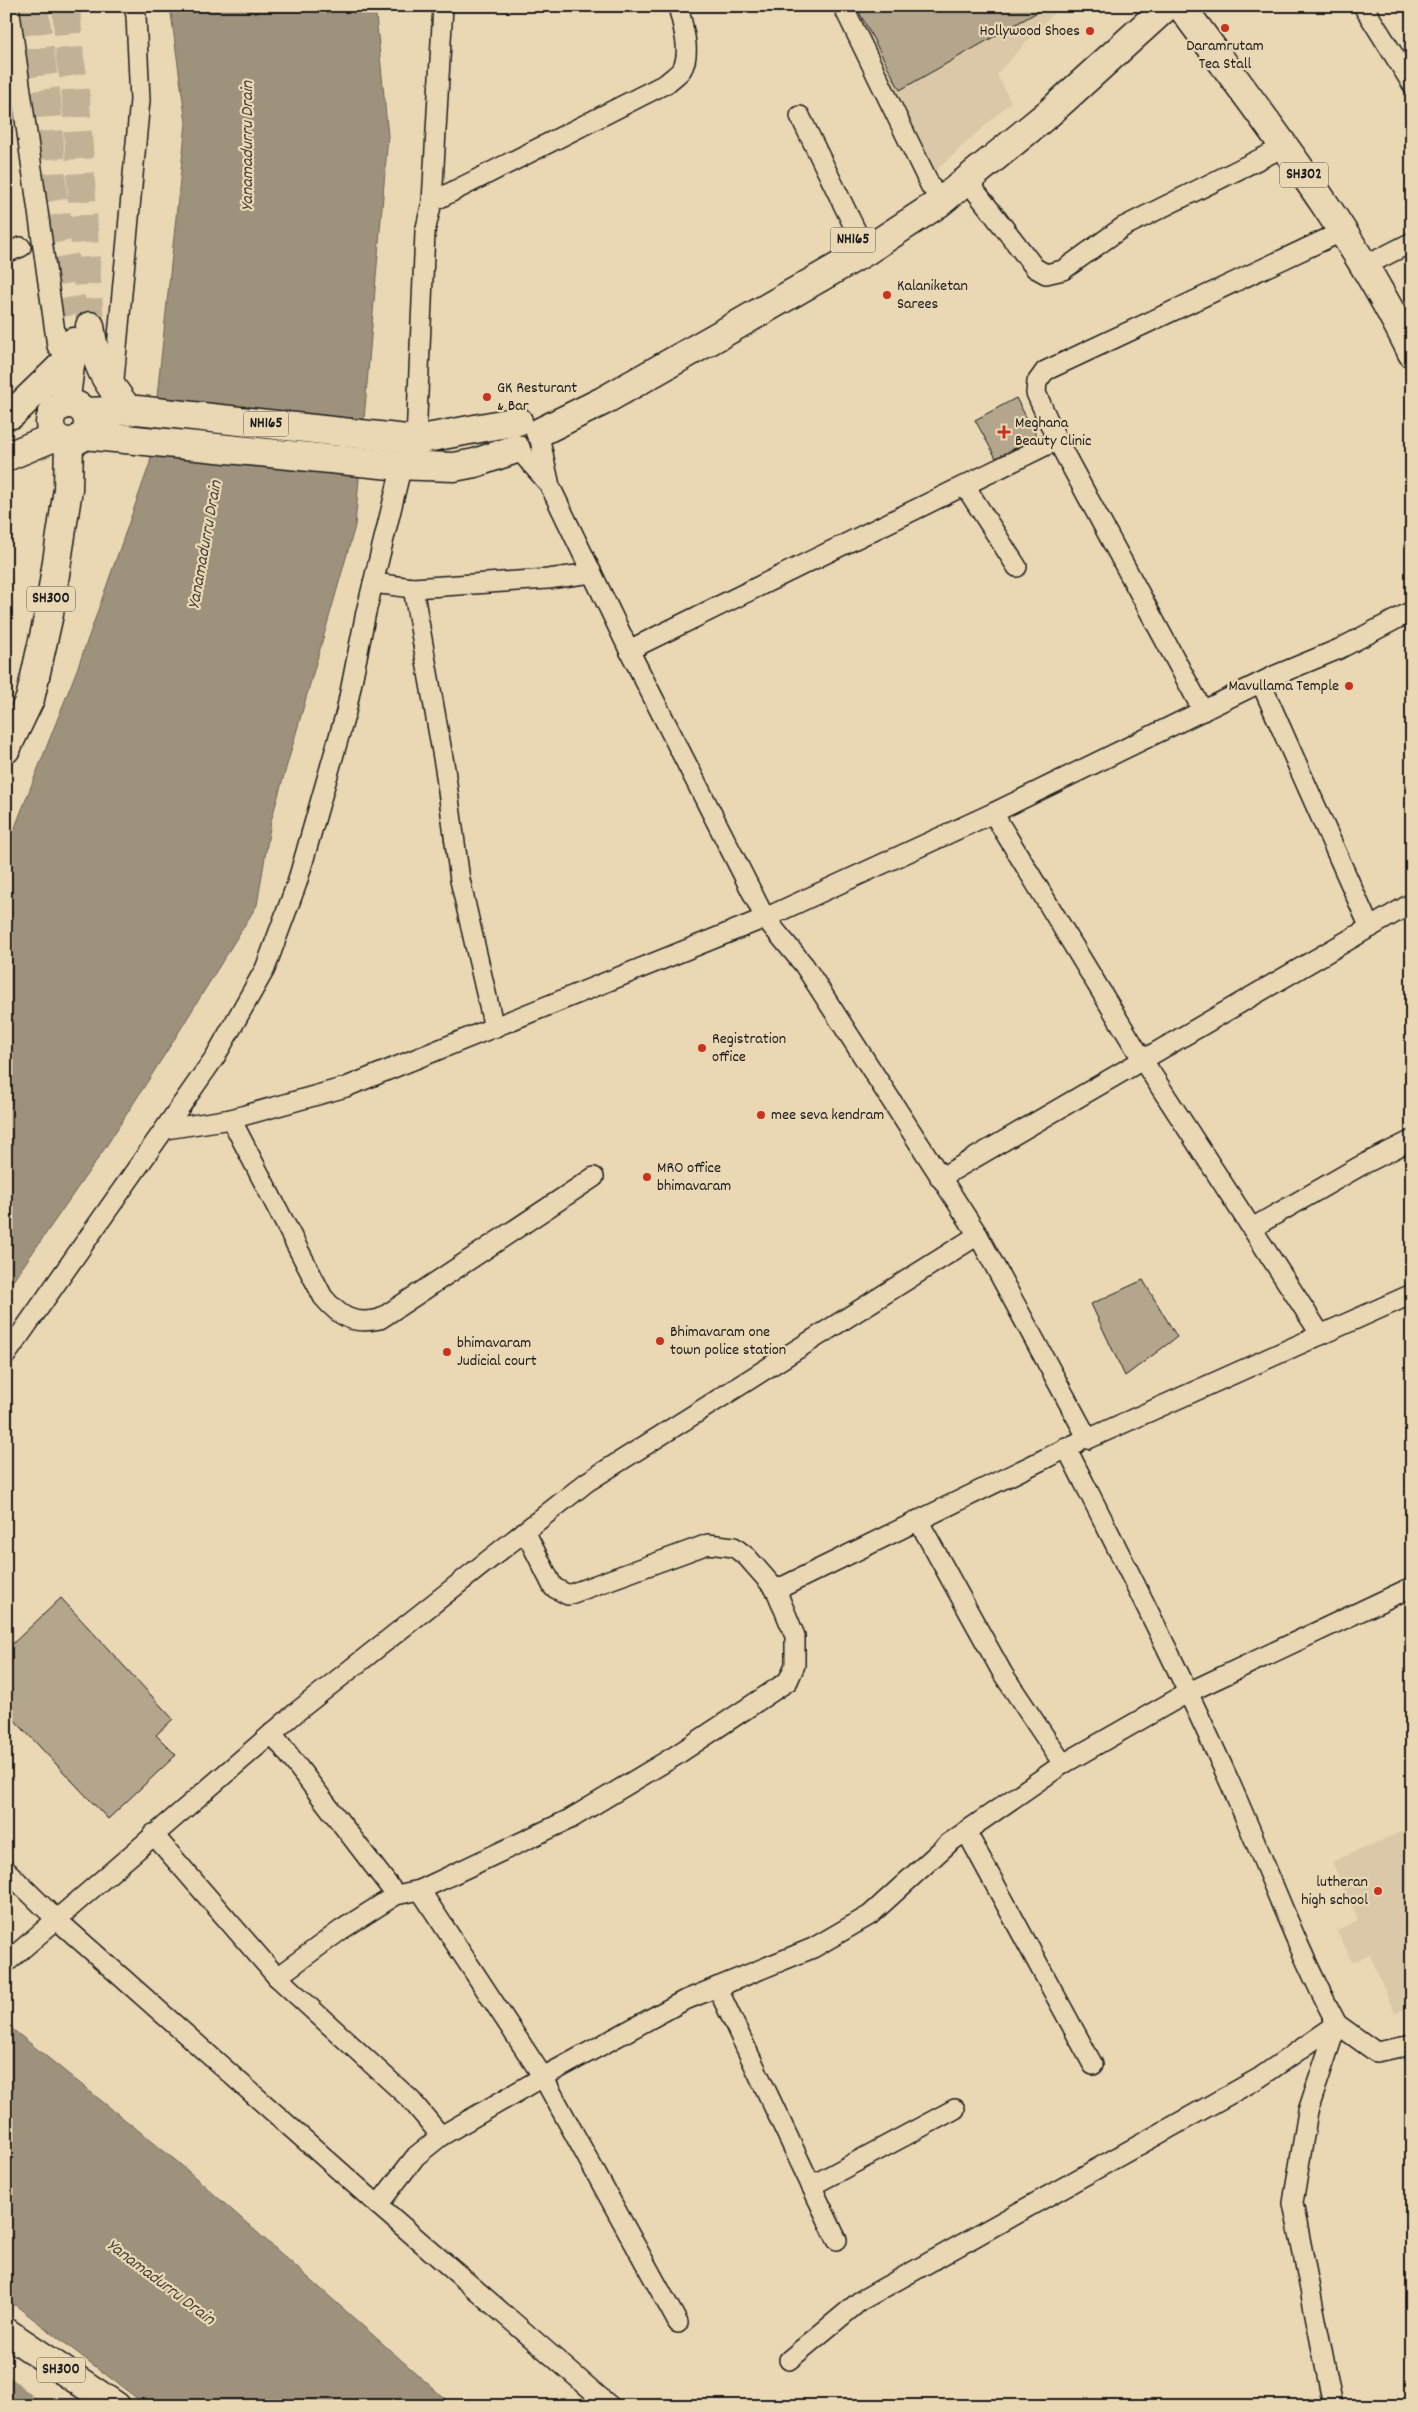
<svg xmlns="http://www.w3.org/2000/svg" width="1418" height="2412" font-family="Dekko,sans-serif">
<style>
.built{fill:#dac8a8}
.water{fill:#9e927c;stroke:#6a6356}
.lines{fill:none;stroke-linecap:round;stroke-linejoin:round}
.canal{stroke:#9e927c;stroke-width:21}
.building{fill:#b4a68d;stroke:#1c1c1c}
.primary-tunnel{stroke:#c1b296;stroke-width:28;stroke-dasharray:28 14;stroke-linecap:butt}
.street-casing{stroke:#1c1c1c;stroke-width:22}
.primary-casing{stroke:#1c1c1c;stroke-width:31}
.highway-casing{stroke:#1c1c1c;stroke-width:31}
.street{stroke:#ead7b4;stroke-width:19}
.primary{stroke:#ead7b4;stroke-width:28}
.highway{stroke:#ead7b4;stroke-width:28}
.poi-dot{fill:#c8321e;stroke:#ead7b4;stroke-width:2}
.labels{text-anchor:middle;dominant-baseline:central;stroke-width:4.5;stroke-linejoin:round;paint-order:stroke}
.shield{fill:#ead7b4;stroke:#5a544a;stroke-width:1}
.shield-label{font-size:15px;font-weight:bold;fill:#1c1c1c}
.poi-label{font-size:16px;fill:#1c1c1c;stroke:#ead7b4;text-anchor:start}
.water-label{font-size:18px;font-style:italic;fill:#4a453e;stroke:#ead7b4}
</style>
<rect width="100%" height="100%" fill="#ead7b4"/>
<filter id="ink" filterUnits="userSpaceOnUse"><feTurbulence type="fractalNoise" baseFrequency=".02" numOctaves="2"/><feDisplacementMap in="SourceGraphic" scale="10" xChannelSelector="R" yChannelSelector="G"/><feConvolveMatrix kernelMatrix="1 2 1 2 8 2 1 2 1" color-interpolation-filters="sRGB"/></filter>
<g filter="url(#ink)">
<g class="built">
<polygon points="851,6 1060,6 997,74 1011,102 932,174"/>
<polygon points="1412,1827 1412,2006 1395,2014 1370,1955 1352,1962 1337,1930 1358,1920 1332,1862"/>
</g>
<g class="water">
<polygon points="170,6 375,6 388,136 355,526 271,821 257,905 172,1043 105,1148 6,1291 6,850 78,667 150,463 186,123"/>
<polygon points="6,2024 180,2164 453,2406 147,2406 6,2298"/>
</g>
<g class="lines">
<polyline class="canal" points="6,2387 28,2406"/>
</g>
<g class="building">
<polygon points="856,6 1048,6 900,90"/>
<polygon points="1016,398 1037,437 996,458 975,420"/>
<polygon points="1143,1280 1177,1337 1125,1376 1091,1304"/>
<polygon points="61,1598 173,1719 156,1735 176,1755 108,1819 6,1711 6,1650"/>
</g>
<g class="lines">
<g class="primary-tunnel">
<polyline points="34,6 47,100 53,194 74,315"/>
<polyline points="66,6 70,59 75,85 90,326"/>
</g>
<g class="street-casing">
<g id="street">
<polyline points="9,6 57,346 73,355"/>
<polyline points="843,6 931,187"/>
<polyline points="1363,6 1412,84"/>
<polyline points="800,116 859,237"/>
<polyline points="966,179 1035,268 1046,274 1063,270 1123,227 1284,147"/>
<polyline points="432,202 443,6"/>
<polyline points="6,253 21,247"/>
<polyline points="1363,267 1412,242"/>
<polyline points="113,390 140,100 136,16 134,6"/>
<path d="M 416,440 L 425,232 L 432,202 L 667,83 C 671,79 679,74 682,69 C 692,52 682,24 678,6"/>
<polyline points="540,440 550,486 629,650 765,918 804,965 978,1235"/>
<polyline points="1057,440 1203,711"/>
<polyline points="519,450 548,483"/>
<polyline points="965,486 1017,567"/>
<polyline points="373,583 413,588 548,579 592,573"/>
<polyline points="413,588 445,769 460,880 494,1028"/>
<polyline points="629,650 1057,440 1036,393 1037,382 1045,371 1341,232"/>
<polyline points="1261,683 1370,928"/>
<polyline points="993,813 1142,1059 1321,1335"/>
<path d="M 231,1119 L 323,1297 C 340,1317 353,1325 380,1319 L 594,1177"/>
<polyline points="166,1129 231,1119 346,1087 765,918 993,813 1276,675 1339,649 1412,611"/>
<polyline points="940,1178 1412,903"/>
<polyline points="1252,1228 1360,1166 1412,1140"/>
<polyline points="6,1355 215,1057 265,969 297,883 346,712 366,612 402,465"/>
<polyline points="918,1520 1003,1674 1063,1764"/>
<polyline points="776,1590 1077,1443"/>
<polyline points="272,1733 396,1895"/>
<polyline points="966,1831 1093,2065"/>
<polyline points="153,1834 277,1977 411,2100 441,2136"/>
<polyline points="6,1870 56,1919 378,2205 610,2406"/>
<polyline points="420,1890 543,2077 678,2323"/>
<polyline points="6,1963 299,1710 587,1482 978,1235 1088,1439 1412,1294"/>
<polyline points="277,1977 341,1930 396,1895 420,1890 570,1819 675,1756 788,1681 795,1665 795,1636 776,1590 747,1557 734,1547 708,1544 568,1595 553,1587 525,1531"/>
<polyline points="717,1987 837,2240"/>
<polyline points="811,2186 955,2109"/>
<polyline points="378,2205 416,2156 441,2136 543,2077 683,2001 813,1948 870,1915 949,1843 1063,1764 1189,1692 1412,1587"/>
<path d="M 789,2360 L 860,2301 L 1259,2078 L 1337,2024 C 1295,1946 1266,1863 1230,1783 C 1179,1669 1122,1558 1066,1447"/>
<polyline points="1333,2406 1293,2203 1308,2111 1337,2024 1376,2052 1412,2045"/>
</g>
</g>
<g class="primary-casing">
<g id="primary">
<path d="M 1181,6 C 1262,117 1352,229 1412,353"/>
<path d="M 90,326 C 96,367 104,378 129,411"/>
<polyline points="65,405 73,342"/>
<polyline points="6,749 30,699 49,614 68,489 69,443"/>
<polyline points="6,2332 116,2406"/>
</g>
</g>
<g class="highway-casing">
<g id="highway">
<circle cx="69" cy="423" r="19"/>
<polyline points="85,412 137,410 416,440 518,421"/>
<polyline points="12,414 73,355"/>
<polyline points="540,432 603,401 732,328 866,251 939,203 1049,113 1167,6"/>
<polyline points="84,435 391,465 454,467 475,463 516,449"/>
<polyline points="6,457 54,437"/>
</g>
</g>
<use href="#street" class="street"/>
<use href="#primary" class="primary"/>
<use href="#highway" class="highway"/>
</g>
</g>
<g class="poi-dot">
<circle cx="1225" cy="28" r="5"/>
<circle cx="1090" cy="31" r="5"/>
<circle cx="887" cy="295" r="5"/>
<circle cx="487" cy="397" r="5"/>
<path d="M1001.5 424.5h5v5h5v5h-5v5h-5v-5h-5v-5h5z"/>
<circle cx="1349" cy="686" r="5"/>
<circle cx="702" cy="1048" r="5"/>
<circle cx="761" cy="1115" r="5"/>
<circle cx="647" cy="1177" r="5"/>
<circle cx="660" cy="1341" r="5"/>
<circle cx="447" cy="1352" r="5"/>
<circle cx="1378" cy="1891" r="5"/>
</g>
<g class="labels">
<g class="shield">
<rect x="1280" y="162.5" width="48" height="25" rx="4"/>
<rect x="830.5" y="227.5" width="45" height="25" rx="4"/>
<rect x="243.5" y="411.5" width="45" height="25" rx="4"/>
<rect x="27" y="586.5" width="48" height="25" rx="4"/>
<rect x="37" y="2357.5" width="48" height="25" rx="4"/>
</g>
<g class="shield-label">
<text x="1304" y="175">SH302</text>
<text x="853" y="240">NH165</text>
<text x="266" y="424">NH165</text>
<text x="51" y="599">SH300</text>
<text x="61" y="2370">SH300</text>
</g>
<g class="poi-label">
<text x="1080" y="31" text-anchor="end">Hollywood Shoes</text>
<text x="1225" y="46" text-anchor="middle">Daramrutam<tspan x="1225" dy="18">Tea Stall</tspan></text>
<text x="897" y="286">Kalaniketan<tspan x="897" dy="18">Sarees</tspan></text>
<text x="497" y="388">GK Resturant<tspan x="497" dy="18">&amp; Bar</tspan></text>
<text x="1015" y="423">Meghana<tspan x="1015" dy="18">Beauty Clinic</tspan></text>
<text x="1339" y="686" text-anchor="end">Mavullama Temple</text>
<text x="712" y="1039">Registration<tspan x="712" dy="18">office</tspan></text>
<text x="771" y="1115">mee seva kendram</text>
<text x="657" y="1168">MRO office<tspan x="657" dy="18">bhimavaram</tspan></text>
<text x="670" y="1332">Bhimavaram one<tspan x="670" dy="18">town police station</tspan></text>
<text x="457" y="1343">bhimavaram<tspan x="457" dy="18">Judicial court</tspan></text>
<text x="1368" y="1882" text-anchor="end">lutheran<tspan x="1368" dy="18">high school</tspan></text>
</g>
<g class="water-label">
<text transform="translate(248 146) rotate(-90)">Yanamadurru Drain</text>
<text transform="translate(206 545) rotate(-80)">Yanamadurru Drain</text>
<text transform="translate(160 2283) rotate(37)">Yanamadurru Drain</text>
</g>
</g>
<rect width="1418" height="2412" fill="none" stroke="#ead7b4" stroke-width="25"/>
<rect x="12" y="12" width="1393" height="2387" fill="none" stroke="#1c1c1c" stroke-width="2" filter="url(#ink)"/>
</svg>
